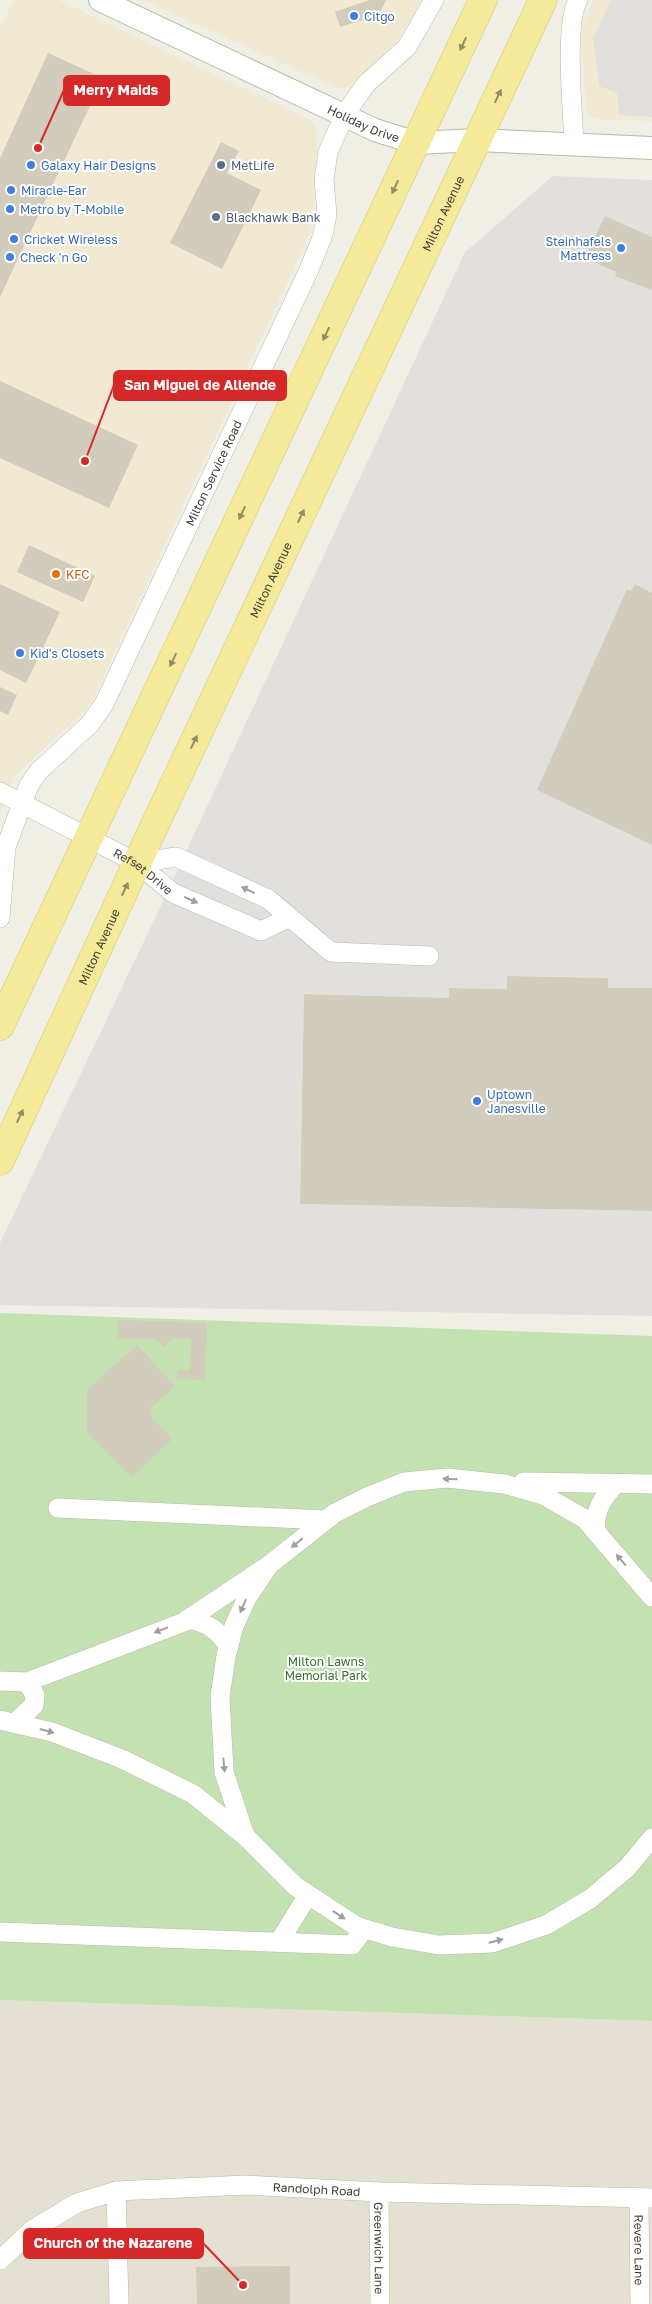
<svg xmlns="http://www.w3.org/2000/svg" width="652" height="2304" font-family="'Golos Text',sans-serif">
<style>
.residential{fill:#e4e1d3}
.commercial{fill:#f1e9d1}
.green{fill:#c3e1b1}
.parking{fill:#e2e0dd}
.building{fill:#d1ccbb}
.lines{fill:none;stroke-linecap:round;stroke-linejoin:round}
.minor-casing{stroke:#bbb8a8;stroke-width:20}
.tertiary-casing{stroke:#bbb8a8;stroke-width:24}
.primary-casing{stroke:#d7c96c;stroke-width:29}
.minor{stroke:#fff;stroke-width:19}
.tertiary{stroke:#fff;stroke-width:22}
.primary{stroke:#f4ea9a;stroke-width:28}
.oneway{fill:#928c62}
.oneway2{fill:#a09f9a}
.shop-dot{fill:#3f7fe0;stroke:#fff;stroke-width:2}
.service-dot{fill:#5c6f8a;stroke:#fff;stroke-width:2}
.food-dot{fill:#e8710a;stroke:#fff;stroke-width:2}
.labels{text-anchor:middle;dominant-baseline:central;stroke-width:4;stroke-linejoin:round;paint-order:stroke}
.shop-label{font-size:12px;fill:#366cbe;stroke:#fff;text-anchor:start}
.street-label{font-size:12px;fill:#423f35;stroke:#fff}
.service-label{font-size:12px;fill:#4e5e75;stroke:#fff;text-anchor:start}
.food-label{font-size:12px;fill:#c56008;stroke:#fff;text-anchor:start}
.park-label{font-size:12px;fill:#3b6d2f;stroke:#fff}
.leader{fill:none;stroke:#d62828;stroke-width:2}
.callout-dot{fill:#d62828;stroke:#fff;stroke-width:2}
.callout{fill:#d62828;stroke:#d62828;stroke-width:2}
.callout-label{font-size:14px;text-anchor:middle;font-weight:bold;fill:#fff}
</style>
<rect width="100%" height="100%" fill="#f0efe5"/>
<polygon class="residential" points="0,2000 652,2021 652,2304 0,2304"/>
<g class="commercial">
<polygon points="14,0 58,0 304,117 314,123 316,129 317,152 312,226 307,240 93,699 82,714 14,776 0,813 0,29"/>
<polygon points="143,0 420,0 412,18 397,41 350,86 340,89"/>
<polygon points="594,0 652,0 652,121 601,120 591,117 586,111 581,28"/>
</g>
<polygon class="green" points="0,1313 652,1336 652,2021 0,2000"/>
<g class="parking">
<polygon points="611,0 652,0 652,117 619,115 617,93 599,86 593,38"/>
<polygon points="553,176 652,180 652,600 627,589 652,845 652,988 608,988 608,978 508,976 507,989 449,988 449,998 304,994 300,1204 652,1211 652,1316 0,1305 0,1243 157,914 465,252"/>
</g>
<g class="building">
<polygon points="369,0 386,0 379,15 340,27 335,12"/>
<polygon points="48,53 103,78 0,297 0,158"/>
<polygon points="221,142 239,151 227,173 261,190 222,269 170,243"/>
<polygon points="605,216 652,237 652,290 615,276 616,272 585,258"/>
<polygon points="0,381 138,445 109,508 0,458"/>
<polygon points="29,545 95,576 83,602 17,572"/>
<polygon points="0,584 60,612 26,683 0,670"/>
<polygon points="635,584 652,593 652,845 537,790 627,589 631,591"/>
<polygon points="0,687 17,695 8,715 0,711"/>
<polygon points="507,976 608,978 608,988 652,988 652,1211 300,1204 304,994 449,998 449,988 507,989"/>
<polygon points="118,1320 207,1323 205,1380 177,1379 177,1370 190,1371 191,1339 173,1338 164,1347 156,1339 117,1338"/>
<polygon points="137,1345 175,1386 151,1408 152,1418 172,1439 132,1477 87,1432 87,1390"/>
<polygon points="290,2266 290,2304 197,2304 196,2267"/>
</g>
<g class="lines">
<g class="minor-casing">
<g id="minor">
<path d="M 574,144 C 573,114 564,24 578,0"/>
<path id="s1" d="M 0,792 L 137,863 L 173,893 L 261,931 L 288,918"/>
<polyline points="137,863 176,857 268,899 331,952 429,956"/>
<path id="s2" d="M 0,918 L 6,847 L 29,785 L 39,771 L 90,724 L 104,704 L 308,272 L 323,235 L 327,214 L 324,180 L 328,152 L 345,114 L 366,84 L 407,47 L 434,0"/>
<polyline points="523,1482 652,1484"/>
<polyline points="58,1508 325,1520"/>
<path d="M 596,1531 C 594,1511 602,1498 616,1484"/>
<polyline points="269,1565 247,1598 234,1626 226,1656 220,1697 224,1772 245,1836 295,1886 356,1926 392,1937 439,1945 492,1943 546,1925 590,1899 627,1868 652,1838"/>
<path d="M 188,1619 C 208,1623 218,1630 229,1647"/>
<polyline points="0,1681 27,1682 184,1622 269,1565 335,1513 367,1497 404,1482 447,1478 504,1484 543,1495 585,1519 652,1597"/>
<polyline points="0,1720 52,1732 122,1759 193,1794 245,1836"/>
<polyline points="15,1723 34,1705 35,1695 27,1682"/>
<polyline points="0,1932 352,1945 364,1929"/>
<polyline points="279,1942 308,1895"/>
<polyline points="116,2191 119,2304"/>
<path id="s3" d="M 379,2192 L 380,2304"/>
<path id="s4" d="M 639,2198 L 640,2304"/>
<path id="s5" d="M 0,2260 L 32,2230 L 77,2203 L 116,2191 L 246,2185 L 379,2192 L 652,2198"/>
</g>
</g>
<g class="tertiary-casing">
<g id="tertiary">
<path id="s6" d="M 100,0 L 375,130 L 416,143 L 477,140 L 652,148"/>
</g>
</g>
<g class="primary-casing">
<g id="primary">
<polyline points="0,1026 483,0"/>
<path id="s7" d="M 0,1161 L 137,863 L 543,0"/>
</g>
</g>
<use href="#minor" class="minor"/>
<use href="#tertiary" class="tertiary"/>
<use href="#primary" class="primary"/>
</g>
<defs><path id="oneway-solid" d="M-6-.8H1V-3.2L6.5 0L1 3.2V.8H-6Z" transform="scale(1.25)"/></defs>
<g class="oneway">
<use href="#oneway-solid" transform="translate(463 44) rotate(115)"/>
<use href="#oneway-solid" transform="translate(498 96) rotate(-65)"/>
<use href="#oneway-solid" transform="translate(395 187) rotate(115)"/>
<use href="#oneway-solid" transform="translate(326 334) rotate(115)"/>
<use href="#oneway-solid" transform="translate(242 513) rotate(115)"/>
<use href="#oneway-solid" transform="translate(301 516) rotate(-65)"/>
<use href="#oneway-solid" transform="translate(173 660) rotate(115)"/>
<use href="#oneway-solid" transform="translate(194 742) rotate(-65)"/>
<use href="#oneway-solid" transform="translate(125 889) rotate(-65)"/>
<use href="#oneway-solid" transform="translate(20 1116) rotate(-65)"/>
</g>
<g class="oneway2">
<use href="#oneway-solid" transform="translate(248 890) rotate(-155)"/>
<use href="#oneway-solid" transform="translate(191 900) rotate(24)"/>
<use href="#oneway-solid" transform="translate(450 1479) rotate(-178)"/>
<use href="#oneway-solid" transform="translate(297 1543) rotate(141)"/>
<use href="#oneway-solid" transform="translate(621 1560) rotate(-131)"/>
<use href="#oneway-solid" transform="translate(243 1606) rotate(114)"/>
<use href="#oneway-solid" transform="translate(161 1630) rotate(159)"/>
<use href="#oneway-solid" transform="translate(47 1731) rotate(15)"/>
<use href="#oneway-solid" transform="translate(224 1765) rotate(84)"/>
<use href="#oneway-solid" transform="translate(339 1915) rotate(33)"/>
<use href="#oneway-solid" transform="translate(496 1941) rotate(-14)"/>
</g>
<g class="shop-dot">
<circle cx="354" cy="16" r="5"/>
<circle cx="31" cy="165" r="5"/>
<circle cx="11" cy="190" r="5"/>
<circle cx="10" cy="209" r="5"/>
<circle cx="14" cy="239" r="5"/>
<circle cx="621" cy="248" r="5"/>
<circle cx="10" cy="257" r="5"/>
<circle cx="20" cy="653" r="5"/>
<circle cx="477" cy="1101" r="5"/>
</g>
<g class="service-dot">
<circle cx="221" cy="165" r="5"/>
<circle cx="216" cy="217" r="5"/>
</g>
<circle class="food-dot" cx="56" cy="574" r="5"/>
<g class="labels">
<g class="shop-label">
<text x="364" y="16">Citgo</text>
<text x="41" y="165">Galaxy Hair Designs</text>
<text x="21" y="190">Miracle-Ear</text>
<text x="20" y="209">Metro by T-Mobile</text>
<text x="24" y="239">Cricket Wireless</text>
<text x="611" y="241" text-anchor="end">Steinhafels<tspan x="611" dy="14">Mattress</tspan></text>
<text x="20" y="257">Check 'n Go</text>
<text x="30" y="653">Kid's Closets</text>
<text x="487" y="1094">Uptown<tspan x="487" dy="14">Janesville</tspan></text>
</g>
<g class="street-label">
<text stroke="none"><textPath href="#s6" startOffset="291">Holiday Drive</textPath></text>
<text stroke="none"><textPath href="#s7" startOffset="1046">Milton Avenue</textPath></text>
<text stroke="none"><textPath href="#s2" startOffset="504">Milton Service Road</textPath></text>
<text stroke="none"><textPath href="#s7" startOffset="641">Milton Avenue</textPath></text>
<text stroke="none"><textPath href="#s1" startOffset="164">Refset Drive</textPath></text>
<text stroke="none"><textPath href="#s7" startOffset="236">Milton Avenue</textPath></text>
<text stroke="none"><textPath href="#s5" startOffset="338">Randolph Road</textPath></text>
<text stroke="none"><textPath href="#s3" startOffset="56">Greenwich Lane</textPath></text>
<text stroke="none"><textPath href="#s4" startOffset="52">Revere Lane</textPath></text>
</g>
<g class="service-label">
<text x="231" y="165">MetLife</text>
<text x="226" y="217">Blackhawk Bank</text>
</g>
<g class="food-label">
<text x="66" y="574">KFC</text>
</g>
<g class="park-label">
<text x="326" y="1661">Milton Lawns<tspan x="326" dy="14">Memorial Park</tspan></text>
</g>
</g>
<path class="leader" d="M38 148L64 90M85 461L114 385M243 2285L203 2243"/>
<g class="callout-dot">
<circle cx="38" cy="148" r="5"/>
<circle cx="85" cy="461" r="5"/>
<circle cx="243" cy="2285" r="5"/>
</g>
<g class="callout">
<rect x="64" y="76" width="105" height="29" rx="5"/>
<rect x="114" y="371" width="172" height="29" rx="5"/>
<rect x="24" y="2229" width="179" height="29" rx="5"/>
</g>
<g class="callout-label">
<text x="116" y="95">Merry Maids</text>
<text x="200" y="390">San Miguel de Allende</text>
<text x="113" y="2248">Church of the Nazarene</text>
</g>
</svg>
